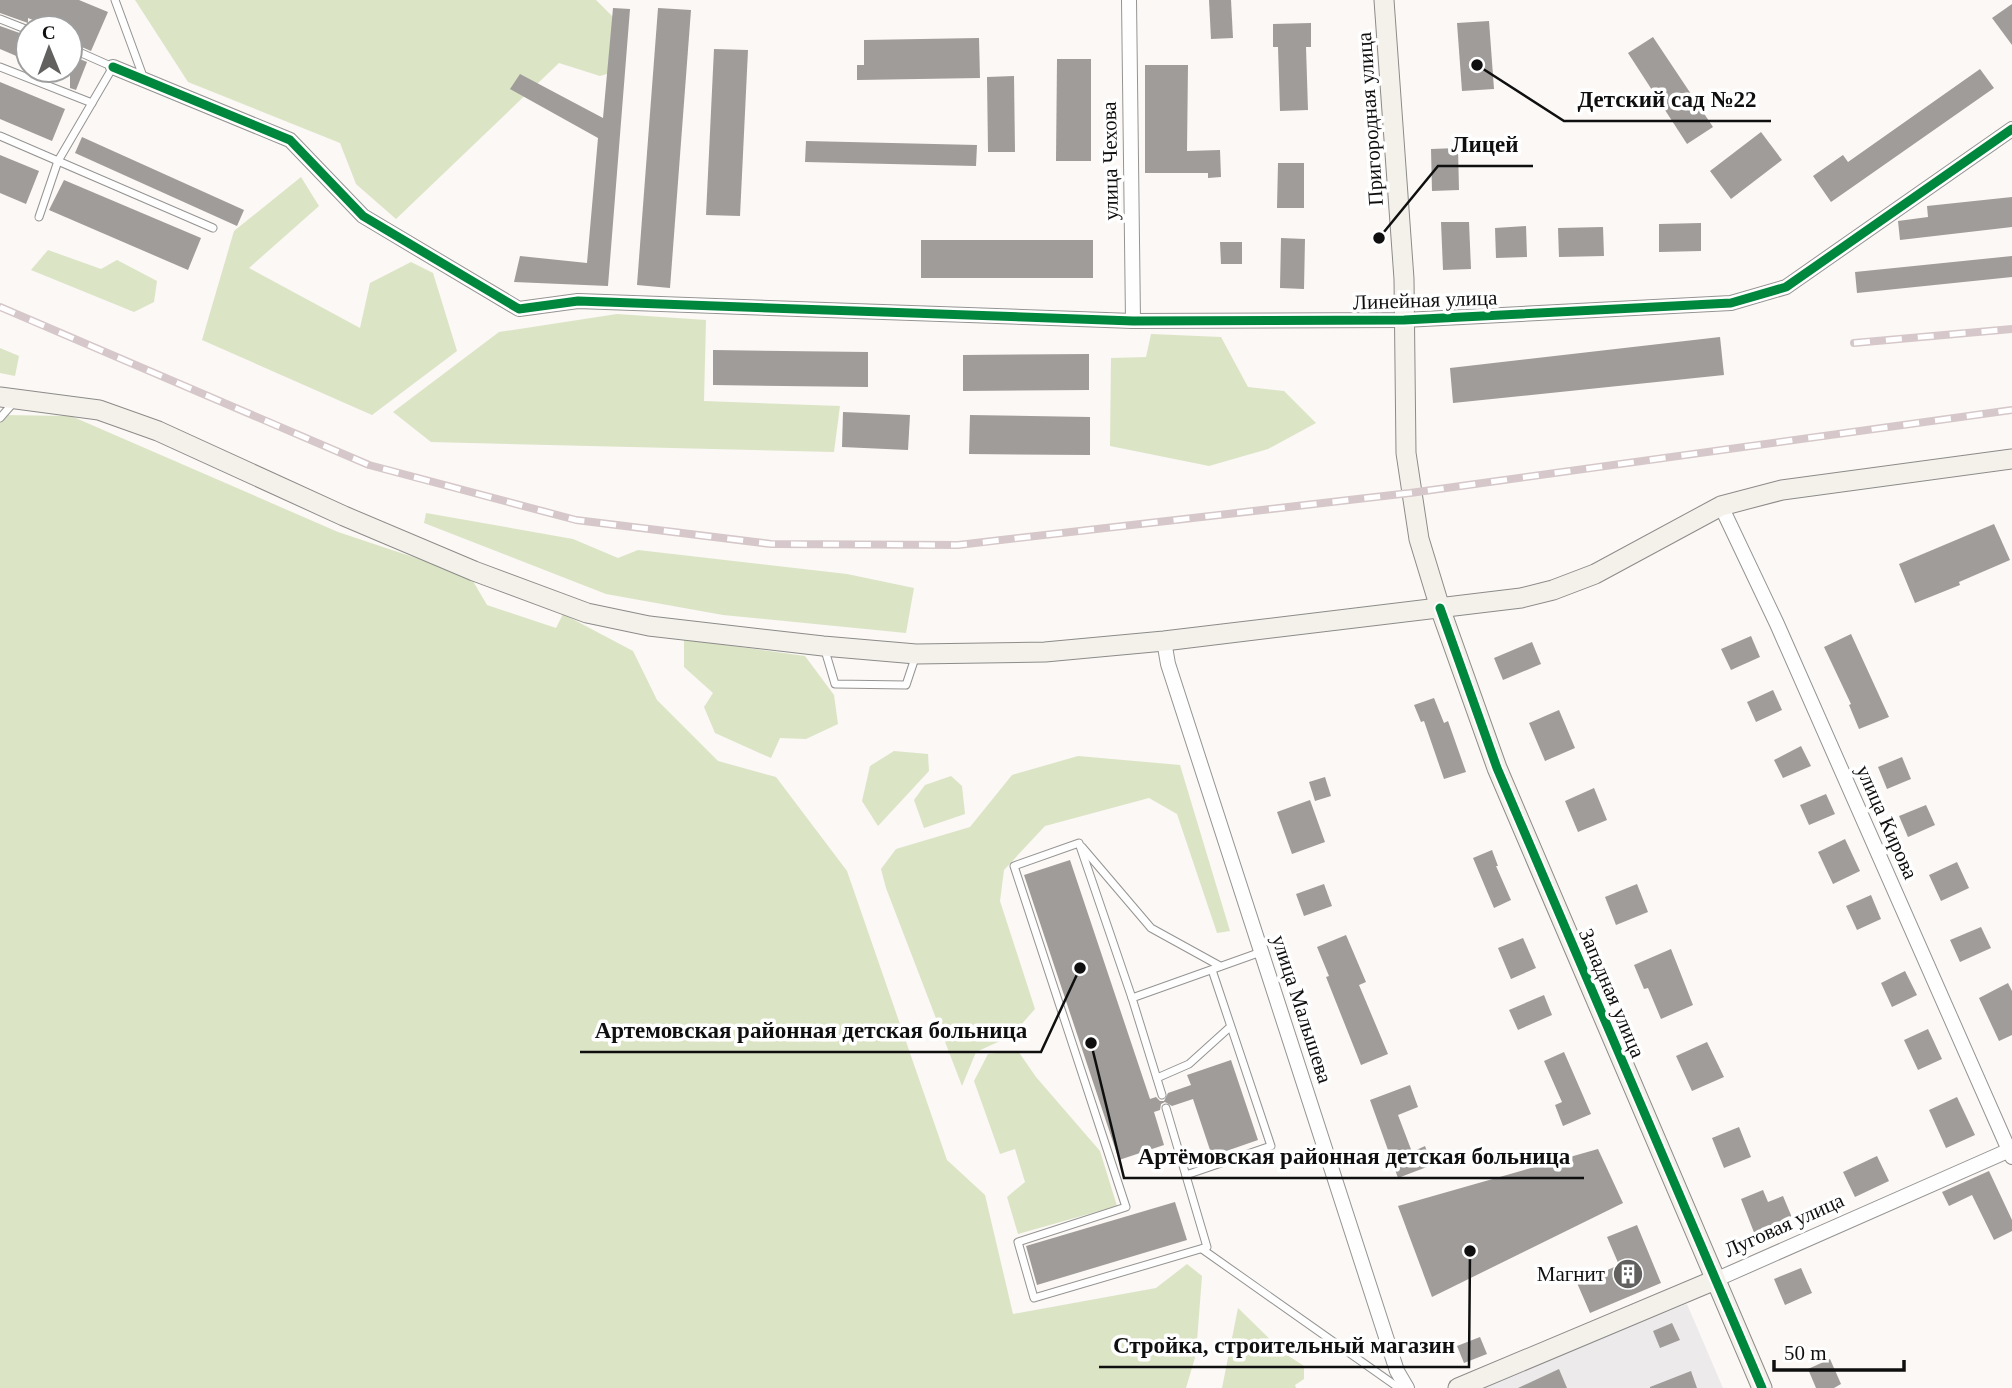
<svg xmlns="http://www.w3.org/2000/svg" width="2012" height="1388" font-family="'Times New Roman',serif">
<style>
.industrial{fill:#edeaec}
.forest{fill:#dce4c6}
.building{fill:#9f9c9a}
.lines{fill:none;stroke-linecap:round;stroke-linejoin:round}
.lane-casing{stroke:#959493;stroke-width:9}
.street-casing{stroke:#959493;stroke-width:16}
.secondary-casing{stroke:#8c8b89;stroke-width:21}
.lane{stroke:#fefefe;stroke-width:7}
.street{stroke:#fefefe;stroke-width:14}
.secondary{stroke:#f4f1eb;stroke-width:19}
.rail-casing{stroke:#d6c8ca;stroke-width:8}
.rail{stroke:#fff;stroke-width:5;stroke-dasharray:16;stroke-linecap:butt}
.cycleway-casing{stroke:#fff;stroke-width:13}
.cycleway{stroke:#00873e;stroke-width:9}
.labels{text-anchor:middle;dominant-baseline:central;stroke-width:7;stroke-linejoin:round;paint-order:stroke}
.street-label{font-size:21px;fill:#0f0f0f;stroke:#fff}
.poi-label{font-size:21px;fill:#0f0f0f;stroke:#fff;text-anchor:end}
.leader{fill:none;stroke:#0f0f0f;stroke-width:2.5}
.callout-dot{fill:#0f0f0f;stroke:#fff;stroke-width:2.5}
.callout-label{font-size:23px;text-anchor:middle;font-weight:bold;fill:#0f0f0f;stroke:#fff;stroke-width:7;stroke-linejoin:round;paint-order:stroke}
</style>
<rect width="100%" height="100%" fill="#fbf8f5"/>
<polygon class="industrial" points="1687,1304 1723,1388 1476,1388"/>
<g class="forest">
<polygon points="135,0 596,0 616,20 617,71 600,76 559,63 396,219 356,184 340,143 188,82"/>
<polygon points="301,177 319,206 249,268 360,328 370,283 411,262 433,273 457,351 372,415 202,340 234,231"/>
<polygon points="48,250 101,269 117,260 157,281 154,302 134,312 31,270"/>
<polygon points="617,314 706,320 704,401 840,406 834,452 431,442 393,412 499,332"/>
<polygon points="1151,334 1221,337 1248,387 1284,391 1316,423 1268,449 1209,466 1110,446 1111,358 1146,357"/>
<polygon points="0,348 19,356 15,376 0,373"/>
<polygon points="2,415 71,416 338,532 470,576 487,605 556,628 563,614 633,651 657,700 718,761 776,777 847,871 947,1160 985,1195 1013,1314 1156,1288 1187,1264 1202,1276 1196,1354 1186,1388 0,1388 0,417"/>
<polygon points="426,513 573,539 618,558 638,550 847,574 914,588 906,633 723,615 606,594 424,523"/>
<polygon points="684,639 805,656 834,695 838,724 806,739 780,738 771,758 715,733 704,707 713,693 684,667"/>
<polygon points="894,751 928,754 929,771 878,826 862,801 870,766"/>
<polygon points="1078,756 1180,765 1230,931 1217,933 1177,814 1149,798 1045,826 1004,870 1000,901 1035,1009 1011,1036 976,1052 962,1086 886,888 881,869 896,849 970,827 1012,775"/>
<polygon points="951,776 962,786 965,814 924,828 914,800 925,785"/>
<polygon points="1018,1051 1036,1077 1100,1151 1117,1206 1018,1234 1007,1197 1025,1182 1015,1149 1000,1154 974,1081 988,1054"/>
<polygon points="1238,1308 1284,1353 1304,1366 1304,1379 1295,1385 1296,1388 1222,1388"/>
</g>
<g class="building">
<polygon points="0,0 79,0 108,12 91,51 70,42 70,28 53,28 28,18 28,23 0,13"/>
<polygon points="1209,0 1231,0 1233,38 1211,39"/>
<polygon points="2012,4 2012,45 1992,18"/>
<polygon points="613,8 630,9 608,286 514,282 520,256 587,263 598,138 510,89 520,74 603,118"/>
<polygon points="658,8 691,10 670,288 637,285"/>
<polygon points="1489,21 1494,89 1462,91 1457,23"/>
<polygon points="1311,23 1311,47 1306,47 1308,110 1280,111 1278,47 1273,47 1273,24"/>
<polygon points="0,26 28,36 28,61 0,49"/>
<polygon points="1653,37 1713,127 1687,144 1628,53"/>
<polygon points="979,38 980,78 857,80 857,65 864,65 864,40"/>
<polygon points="714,49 748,50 740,216 706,215"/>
<polygon points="70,55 87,62 76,90 70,88"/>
<polygon points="1057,59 1091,59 1091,161 1056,161"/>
<polygon points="1145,65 1188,65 1187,151 1220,150 1221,177 1208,178 1208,173 1145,173"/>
<polygon points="1980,69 1994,88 1831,202 1813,176 1843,155 1848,162"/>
<polygon points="1014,76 1015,152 988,152 987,77"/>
<polygon points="0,82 65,109 52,141 0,119"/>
<polygon points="1761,132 1782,160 1731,199 1710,171"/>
<polygon points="82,137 244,210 237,226 75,153"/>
<polygon points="806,141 977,145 976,166 805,162"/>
<polygon points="1458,148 1459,190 1432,191 1431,149"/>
<polygon points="0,155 39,171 26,204 0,193"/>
<polygon points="1278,163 1304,163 1304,208 1277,208"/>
<polygon points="64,180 201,238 188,270 49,210"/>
<polygon points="2012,197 2012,227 1900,240 1898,221 1928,217 1927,206"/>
<polygon points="1441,222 1469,222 1471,269 1443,270"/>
<polygon points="1701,223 1701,251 1659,252 1659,224"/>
<polygon points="1526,226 1527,257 1496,258 1495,228"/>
<polygon points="1603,227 1604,256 1559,257 1558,228"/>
<polygon points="1281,238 1305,239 1304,289 1280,288"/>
<rect x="921" y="240" width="172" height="38"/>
<polygon points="1220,242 1242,242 1242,264 1221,264"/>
<polygon points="2012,256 2012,277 1857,293 1855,272"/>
<polygon points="1720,337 1724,375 1453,403 1450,368"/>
<polygon points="713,350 868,352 868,387 713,385"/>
<polygon points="1089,354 1089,390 963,391 963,355"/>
<polygon points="843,412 910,415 908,450 842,447"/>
<polygon points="970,415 1090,417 1090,455 969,454"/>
<polygon points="1994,524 2010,560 1959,582 1960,585 1915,603 1899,564"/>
<polygon points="1851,634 1889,717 1859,729 1849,705 1851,704 1824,647"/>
<polygon points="1751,636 1760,657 1731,670 1721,649"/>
<polygon points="1532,642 1541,664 1503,680 1494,658"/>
<polygon points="1773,690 1782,710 1756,722 1747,702"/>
<polygon points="1434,698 1444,723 1448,721 1466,772 1444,779 1424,721 1421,722 1414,705"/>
<polygon points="1559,710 1575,748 1545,761 1529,723"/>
<polygon points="1801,746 1811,766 1783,778 1774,760"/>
<polygon points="1902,757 1911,779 1887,789 1878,767"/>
<polygon points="1325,777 1331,796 1315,801 1309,782"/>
<polygon points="1594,788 1607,820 1578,832 1565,801"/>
<polygon points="1826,794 1835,814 1809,825 1800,805"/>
<polygon points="1310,800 1325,842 1292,854 1277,812"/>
<polygon points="1926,805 1935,825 1908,837 1899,816"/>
<polygon points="1845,839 1860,871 1833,884 1818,852"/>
<polygon points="1492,850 1498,866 1496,866 1511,900 1494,908 1473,858"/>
<polygon points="1070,860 1150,1099 1156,1097 1160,1101 1164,1101 1168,1093 1191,1085 1187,1075 1231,1060 1258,1140 1212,1156 1193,1099 1172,1106 1165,1102 1161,1104 1160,1110 1154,1112 1164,1145 1119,1160 1024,875"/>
<polygon points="1957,862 1969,888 1941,901 1929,875"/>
<polygon points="1324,884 1332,906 1304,916 1296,894"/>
<polygon points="1637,884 1648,912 1616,925 1605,897"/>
<polygon points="1871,895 1881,919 1857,930 1846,906"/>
<polygon points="1981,927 1991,948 1960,962 1950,940"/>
<polygon points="1346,935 1366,982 1359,985 1388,1054 1361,1065 1326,977 1329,976 1317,947"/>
<polygon points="1523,938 1536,968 1511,979 1498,948"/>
<polygon points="1671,949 1693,1005 1661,1019 1648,988 1644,989 1634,965"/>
<polygon points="1905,971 1917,995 1892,1007 1881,983"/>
<polygon points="2008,983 2012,991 2012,1035 1999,1041 1979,998"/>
<polygon points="1544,995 1552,1015 1518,1030 1509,1010"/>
<polygon points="1928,1029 1942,1059 1918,1070 1904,1040"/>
<polygon points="1707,1042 1724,1077 1692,1091 1676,1056"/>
<polygon points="1564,1052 1591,1114 1563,1126 1555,1105 1562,1102 1544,1061"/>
<polygon points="1410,1085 1418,1107 1398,1115 1412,1152 1425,1146 1432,1165 1398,1178 1370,1100"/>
<polygon points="1957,1097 1975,1135 1946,1148 1929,1110"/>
<polygon points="1739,1127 1751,1157 1724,1168 1712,1138"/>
<polygon points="1598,1149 1623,1203 1432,1297 1398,1206"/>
<polygon points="1877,1156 1889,1181 1855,1197 1843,1172"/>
<polygon points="1989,1171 2012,1220 2012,1231 1994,1240 1972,1195 1949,1206 1942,1192"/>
<polygon points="1763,1190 1768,1202 1783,1196 1793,1220 1755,1235 1741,1199"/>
<polygon points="1175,1202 1187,1240 1037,1285 1026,1246"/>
<polygon points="1637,1225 1661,1283 1590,1313 1577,1283 1619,1265 1607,1237"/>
<polygon points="1801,1268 1812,1293 1785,1305 1774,1279"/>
<polygon points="1672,1323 1680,1340 1660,1348 1653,1331"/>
<polygon points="1480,1337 1487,1354 1464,1363 1457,1346"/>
<polygon points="1830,1359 1841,1384 1834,1388 1816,1388 1808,1369"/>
<polygon points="1559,1369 1567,1388 1518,1388"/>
<polygon points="1691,1371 1697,1388 1650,1388 1650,1387"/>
</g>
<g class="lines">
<g class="lane-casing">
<g id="lane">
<polyline points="115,0 144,79"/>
<polyline points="0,19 28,30"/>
<polyline points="0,67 92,103"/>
<polyline points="0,136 213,228"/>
<polyline points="39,217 58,161 113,67 70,48"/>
<polyline points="0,418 14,402"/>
<polyline points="824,647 835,684 906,685 916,655"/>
<polyline points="1082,847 1151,928 1220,966"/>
<polyline points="1132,998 1079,843 1014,866 1126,1207 1018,1242 1034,1298 1207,1247 1166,1108"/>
<polyline points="1157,1078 1189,1064 1230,1027"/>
<polyline points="1162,1095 1132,998 1261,952"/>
<polyline points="1186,1175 1271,1146 1212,970"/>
<polyline points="1202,1249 1399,1388"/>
</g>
</g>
<g class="street-casing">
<g id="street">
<polyline points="1129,0 1133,321"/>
<polyline points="113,67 290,140 363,216 519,309 578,301 1133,321 1404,320 1731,303 1786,287 2012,129"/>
<polyline points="1721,506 1777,624 2012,1157"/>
<polyline points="1164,641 1168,664 1397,1371 1407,1388"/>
<polyline points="1715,1280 2012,1149"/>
</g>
</g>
<g class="secondary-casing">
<g id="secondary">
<polyline points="1384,0 1404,279 1406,453 1419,539 1440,608 1497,768 1762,1388"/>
<polyline points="0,397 99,410 158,431 344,516 474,571 587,613 649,626 823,646 916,654 1045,652 1164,641 1521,598 1553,590 1595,574 1721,506 1782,490 2012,459"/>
<polyline points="1458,1388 1715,1280"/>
</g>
</g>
<use href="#lane" class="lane"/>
<use href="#street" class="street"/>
<use href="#secondary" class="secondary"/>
<g class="rail-casing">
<g id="rail">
<polyline points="0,307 369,465 576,520 771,544 958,545 1410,493 2012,410"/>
<polyline points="1854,343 2012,329"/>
</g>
</g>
<use href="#rail" class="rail"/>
<g class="cycleway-casing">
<g id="cycleway">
<polyline points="113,67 290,140 363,216 519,309 578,301 1133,321 1404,320 1731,303 1786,287 2012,129"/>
<polyline points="1440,608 1497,768 1762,1388"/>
</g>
</g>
<use href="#cycleway" class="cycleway"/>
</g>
<defs>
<g id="building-disc" transform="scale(1.575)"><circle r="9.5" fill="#626160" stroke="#fff"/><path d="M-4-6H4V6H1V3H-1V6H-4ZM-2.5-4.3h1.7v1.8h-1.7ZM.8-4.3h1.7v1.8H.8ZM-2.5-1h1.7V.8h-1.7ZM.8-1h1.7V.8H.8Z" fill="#fff"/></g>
</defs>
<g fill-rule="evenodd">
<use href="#building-disc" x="1628" y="1274"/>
</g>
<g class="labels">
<g class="street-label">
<text transform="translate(1370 119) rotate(-94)">Пригородная улица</text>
<text transform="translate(1110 161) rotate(-91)">улица Чехова</text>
<text transform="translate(1425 300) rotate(-2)">Линейная улица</text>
<text transform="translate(1887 822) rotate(66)">улица Кирова</text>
<text transform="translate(1612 993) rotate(67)">Западная улица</text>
<text transform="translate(1302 1009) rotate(72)">улица Малышева</text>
<text transform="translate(1784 1225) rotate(-24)">Луговая улица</text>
</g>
<g class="poi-label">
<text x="1605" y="1274">Магнит</text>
</g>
</g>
<path class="leader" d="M1477 65L1564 121H1771M1379 238L1438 166H1533M1080 968L1041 1052H580M1091 1043L1124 1178H1584M1470 1251L1469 1367H1099"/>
<g class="callout-dot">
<circle cx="1477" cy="65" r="7"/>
<circle cx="1379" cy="238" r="7"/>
<circle cx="1080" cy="968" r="7"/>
<circle cx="1091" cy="1043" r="7"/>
<circle cx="1470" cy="1251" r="7"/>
</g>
<g class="callout-label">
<text x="1667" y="107">Детский сад №22</text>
<text x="1485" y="152">Лицей</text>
<text x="811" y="1038">Артемовская районная детская больница</text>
<text x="1354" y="1164">Артёмовская районная детская больница</text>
<text x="1284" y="1353">Стройка, строительный магазин</text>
</g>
<g transform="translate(49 49) rotate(359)"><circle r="33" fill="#ffffff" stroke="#9f9f9f" stroke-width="2"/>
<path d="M0-5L12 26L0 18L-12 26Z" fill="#626160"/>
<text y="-10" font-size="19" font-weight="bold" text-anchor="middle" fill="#0f0f0f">С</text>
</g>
<path d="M1774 1360v10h130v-10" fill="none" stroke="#0f0f0f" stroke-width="3.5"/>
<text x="1784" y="1360" font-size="21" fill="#0f0f0f" stroke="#ffffff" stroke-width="5" paint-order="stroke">50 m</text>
</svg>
